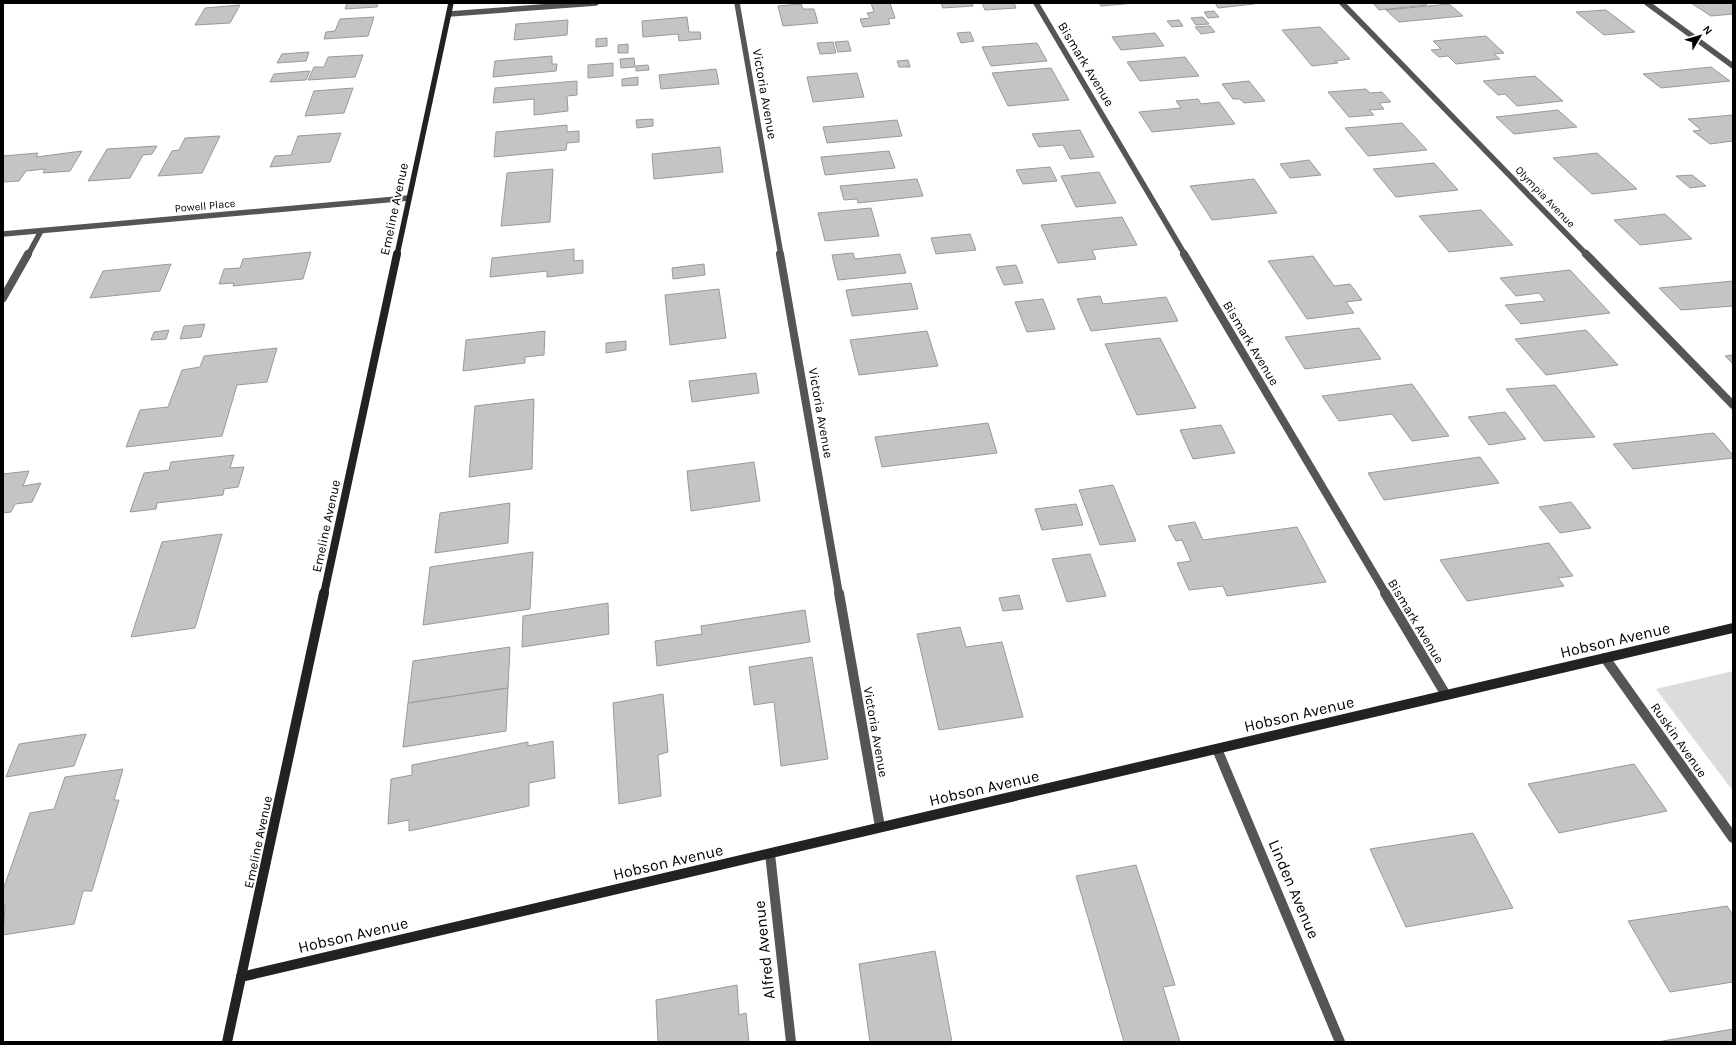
<svg xmlns="http://www.w3.org/2000/svg" width="1736" height="1045" font-family="Karla,sans-serif">
<style>
.green{fill:#dcdcdc}
.building{fill:#c4c4c4;stroke:#999}
.lines{fill:none;stroke-linecap:round;stroke-linejoin:round}
.street-far2{stroke:#555;stroke-width:5.5}
.street-far1{stroke:#555;stroke-width:8}
.street{stroke:#555;stroke-width:10}
.secondary-far2{stroke:#222;stroke-width:5.5}
.secondary-far1{stroke:#222;stroke-width:8}
.secondary{stroke:#222;stroke-width:10}
.labels{text-anchor:middle;dominant-baseline:central;stroke-width:3.5;stroke-linejoin:round;paint-order:stroke}
.far-street-label{font-size:11px;fill:#000;stroke:#fff}
.street-label{font-size:13px;fill:#000;stroke:#fff}
.near-street-label{font-size:16px;fill:#000;stroke:#fff}
</style>
<rect width="100%" height="100%" fill="#fff"/>
<polygon class="green" points="1733,671 1733,791 1656,689"/>
<g class="building">
<polygon points="347,3 378,3 377,7 345,9"/>
<polygon points="871,3 890,3 895,18 888,19 890,24 863,27 860,19 870,18 867,13 874,12"/>
<polygon points="941,3 972,3 973,6 943,8"/>
<polygon points="982,3 1014,3 1016,8 985,10"/>
<polygon points="1099,3 1135,3 1101,6"/>
<polygon points="1215,3 1252,3 1254,4 1218,8"/>
<polygon points="1373,3 1425,3 1427,5 1379,10"/>
<polygon points="1691,3 1733,3 1733,14 1711,16"/>
<polygon points="801,4 803,9 814,9 818,23 783,26 778,6"/>
<polygon points="1449,4 1463,16 1399,22 1386,10"/>
<polygon points="240,5 230,23 195,25 205,8"/>
<polygon points="1606,10 1635,32 1604,35 1576,12"/>
<polygon points="1214,11 1219,17 1208,18 1204,12"/>
<polygon points="374,17 368,36 324,39 326,32 335,31 340,19"/>
<polygon points="687,17 689,32 700,32 701,39 679,41 678,34 643,37 642,21"/>
<polygon points="1203,17 1209,24 1196,25 1191,18"/>
<polygon points="568,20 567,35 514,40 516,24"/>
<polygon points="1179,20 1183,26 1172,27 1167,21"/>
<polygon points="1210,26 1215,32 1201,34 1195,27"/>
<polygon points="1320,27 1350,59 1335,61 1338,63 1312,66 1282,30"/>
<polygon points="970,32 974,41 961,43 957,33"/>
<polygon points="1155,33 1164,46 1121,50 1112,37"/>
<polygon points="1486,36 1504,53 1494,54 1500,59 1456,64 1448,56 1439,57 1431,50 1441,49 1433,41"/>
<polygon points="607,38 607,46 596,47 596,39"/>
<polygon points="848,41 851,51 838,52 835,42"/>
<polygon points="833,42 836,53 820,54 817,43"/>
<polygon points="1037,43 1047,61 991,66 982,47"/>
<polygon points="628,44 628,53 618,53 618,45"/>
<polygon points="309,52 306,61 277,63 282,54"/>
<polygon points="363,55 355,77 308,80 314,67 324,67 328,57"/>
<polygon points="552,56 552,64 557,64 556,71 493,77 495,61"/>
<polygon points="1185,57 1199,76 1140,81 1127,62"/>
<polygon points="634,58 635,67 621,68 620,59"/>
<polygon points="908,60 910,67 899,67 897,61"/>
<polygon points="613,63 613,76 588,78 588,65"/>
<polygon points="648,65 649,70 636,71 636,66"/>
<polygon points="1711,67 1730,81 1661,88 1643,74"/>
<polygon points="1051,68 1069,100 1008,106 992,73"/>
<polygon points="716,69 719,84 661,89 659,75"/>
<polygon points="310,71 306,80 270,82 274,74"/>
<polygon points="857,73 864,97 813,102 807,77"/>
<polygon points="1535,76 1563,101 1517,106 1505,94 1498,95 1483,81"/>
<polygon points="638,77 638,85 622,86 622,79"/>
<polygon points="577,81 577,95 567,96 568,111 534,115 534,99 493,103 495,88"/>
<polygon points="1249,81 1265,101 1244,103 1240,99 1233,99 1222,84"/>
<polygon points="353,88 344,113 305,116 314,91"/>
<polygon points="1366,89 1370,93 1382,92 1391,102 1379,103 1384,109 1369,110 1374,115 1349,117 1328,92"/>
<polygon points="1198,99 1201,104 1219,102 1235,124 1152,132 1139,112 1181,108 1176,101"/>
<polygon points="1558,110 1577,127 1514,134 1496,117"/>
<polygon points="1733,115 1733,141 1710,144 1693,131 1701,130 1688,119"/>
<polygon points="653,119 653,126 637,128 636,120"/>
<polygon points="897,120 902,136 827,143 823,127"/>
<polygon points="1402,123 1427,150 1368,156 1345,128"/>
<polygon points="567,125 567,132 579,131 579,142 567,143 566,150 494,157 496,132"/>
<polygon points="1080,130 1094,157 1070,159 1063,145 1039,147 1032,134"/>
<polygon points="341,133 330,162 270,167 275,156 291,155 298,136"/>
<polygon points="220,136 202,173 158,176 172,151 179,150 185,138"/>
<polygon points="157,146 152,154 143,155 130,178 88,181 107,149"/>
<polygon points="720,147 723,172 654,179 652,154"/>
<polygon points="82,151 70,171 43,173 45,169 26,171 19,181 3,182 3,156 38,153 36,157"/>
<polygon points="889,151 895,168 825,175 821,157"/>
<polygon points="1597,153 1637,189 1592,194 1553,158"/>
<polygon points="1309,160 1321,175 1290,178 1280,164"/>
<polygon points="1434,163 1458,190 1396,197 1373,169"/>
<polygon points="1050,167 1057,181 1023,184 1016,170"/>
<polygon points="553,169 550,222 501,226 507,173"/>
<polygon points="1099,172 1116,203 1076,207 1061,176"/>
<polygon points="1692,175 1706,186 1690,188 1676,176"/>
<polygon points="917,179 923,196 858,203 857,199 844,200 840,186"/>
<polygon points="1254,179 1277,213 1212,220 1190,186"/>
<polygon points="871,208 879,236 825,241 818,213"/>
<polygon points="1481,210 1513,245 1449,252 1419,216"/>
<polygon points="1665,214 1692,239 1640,245 1614,220"/>
<polygon points="1122,217 1137,245 1092,250 1096,259 1058,263 1041,225"/>
<polygon points="970,234 976,250 936,254 931,238"/>
<polygon points="574,249 574,261 583,260 583,273 547,277 547,271 490,277 492,258"/>
<polygon points="311,252 303,279 233,286 234,283 219,284 224,269 240,268 243,259"/>
<polygon points="853,253 855,259 900,254 906,273 838,280 832,255"/>
<polygon points="1313,256 1334,286 1350,284 1362,300 1346,302 1354,313 1307,319 1268,261"/>
<polygon points="171,264 160,291 90,298 103,271"/>
<polygon points="704,264 705,275 673,279 672,268"/>
<polygon points="1016,265 1023,283 1004,285 996,267"/>
<polygon points="1570,270 1610,313 1521,324 1505,305 1545,301 1539,293 1516,296 1500,278"/>
<polygon points="1733,281 1733,306 1681,310 1659,288"/>
<polygon points="911,283 918,309 852,316 846,290"/>
<polygon points="719,289 726,338 670,345 665,295"/>
<polygon points="1100,296 1103,304 1166,297 1178,321 1091,331 1077,299"/>
<polygon points="1043,299 1055,329 1027,332 1015,302"/>
<polygon points="205,324 201,337 180,339 184,326"/>
<polygon points="1359,328 1381,359 1305,369 1285,337"/>
<polygon points="169,330 166,339 151,340 154,332"/>
<polygon points="1586,330 1618,365 1546,375 1515,339"/>
<polygon points="545,331 544,355 525,357 525,363 463,371 466,340"/>
<polygon points="927,331 938,366 859,375 850,340"/>
<polygon points="1160,338 1196,408 1137,415 1105,344"/>
<polygon points="626,341 626,350 606,353 606,343"/>
<polygon points="277,348 267,382 237,385 222,436 126,447 140,410 168,407 182,370 200,367 204,356"/>
<polygon points="1733,355 1733,364 1725,356"/>
<polygon points="756,373 759,393 692,402 689,381"/>
<polygon points="1412,384 1449,436 1412,441 1392,414 1339,421 1322,396"/>
<polygon points="1555,385 1595,437 1544,441 1506,389"/>
<polygon points="534,399 532,469 469,477 475,406"/>
<polygon points="1505,412 1526,439 1489,445 1468,417"/>
<polygon points="988,423 997,453 882,467 875,437"/>
<polygon points="1221,425 1235,453 1193,459 1180,430"/>
<polygon points="1714,433 1733,455 1733,458 1633,469 1613,444"/>
<polygon points="234,455 230,468 244,467 238,487 224,489 223,495 157,503 156,509 130,512 144,473 169,470 171,462"/>
<polygon points="1480,457 1499,483 1384,500 1368,473"/>
<polygon points="754,462 760,501 691,511 687,471"/>
<polygon points="29,471 23,486 41,483 32,502 15,504 11,512 3,513 3,474"/>
<polygon points="1113,485 1136,541 1100,545 1079,490"/>
<polygon points="1571,502 1591,528 1560,533 1539,507"/>
<polygon points="510,503 508,543 435,553 440,513"/>
<polygon points="1076,504 1083,525 1042,530 1035,509"/>
<polygon points="1195,522 1203,540 1297,527 1326,582 1227,596 1223,586 1189,590 1177,563 1191,561 1182,540 1176,541 1168,526"/>
<polygon points="222,534 195,628 131,637 162,542"/>
<polygon points="1549,543 1573,576 1558,578 1564,586 1467,601 1440,560"/>
<polygon points="533,552 530,609 423,625 430,567"/>
<polygon points="1090,554 1106,596 1067,602 1052,559"/>
<polygon points="1019,595 1023,609 1003,611 999,598"/>
<polygon points="608,603 609,634 522,647 523,616"/>
<polygon points="805,610 810,642 657,666 655,641 702,634 701,626"/>
<polygon points="960,627 966,647 1002,642 1023,717 939,730 917,634"/>
<polygon points="510,647 508,688 408,703 413,661"/>
<polygon points="812,657 828,759 781,766 774,702 754,705 749,667"/>
<polygon points="508,688 506,731 403,747 408,703"/>
<polygon points="663,694 668,752 658,755 661,796 619,804 613,703"/>
<polygon points="86,734 74,766 6,777 19,744"/>
<polygon points="553,741 555,778 529,783 529,806 409,831 409,820 388,824 391,779 412,775 412,765 528,742 528,746"/>
<polygon points="1634,764 1667,811 1559,833 1528,784"/>
<polygon points="123,769 114,800 119,800 92,891 83,891 74,924 3,935 5,905 3,905 3,890 30,813 54,809 65,777"/>
<polygon points="1473,833 1513,908 1406,927 1370,849"/>
<polygon points="1136,865 1175,985 1163,987 1180,1042 1124,1042 1076,876"/>
<polygon points="1727,906 1733,915 1733,982 1670,992 1628,921"/>
<polygon points="935,951 952,1042 870,1042 859,964"/>
<polygon points="737,985 739,1015 746,1013 749,1042 658,1042 656,1000"/>
<polygon points="1733,1029 1733,1042 1657,1042"/>
</g>
<g class="lines">
<g class="street-far2">
<polyline points="737,3 781,255"/>
<polyline points="1036,3 1185,255"/>
<polyline points="1342,3 1587,255"/>
<polyline points="1647,3 1733,66"/>
<polyline points="449,14 596,3"/>
<polyline points="3,234 408,198"/>
<polyline points="28,255 41,231"/>
</g>
<g class="street-far1">
<polyline points="780,254 839,594"/>
<polyline points="1184,254 1386,594"/>
<polyline points="1586,254 1733,405"/>
<polyline points="3,298 28,254"/>
</g>
<g class="street">
<polyline points="839,593 880,827"/>
<polyline points="1385,593 1446,695"/>
<polyline points="1605,658 1733,838"/>
<polyline points="1217,749 1340,1042"/>
<polyline points="770,854 791,1042"/>
</g>
<polyline class="secondary-far2" points="397,255 451,3"/>
<polyline class="secondary-far1" points="324,594 397,254"/>
<g class="secondary">
<polyline points="241,977 1733,628"/>
<polyline points="227,1042 324,593"/>
</g>
</g>
<g class="labels">
<g class="far-street-label">
<text transform="translate(1545 197) rotate(46)">Olympia Avenue</text>
<text transform="translate(205 206) rotate(-5)">Powell Place</text>
</g>
<g class="street-label">
<text transform="translate(1086 64) rotate(59)">Bismark Avenue</text>
<text transform="translate(765 94) rotate(80)">Victoria Avenue</text>
<text transform="translate(394 209) rotate(-78)">Emeline Avenue</text>
<text transform="translate(1251 343) rotate(59)">Bismark Avenue</text>
<text transform="translate(821 413) rotate(80)">Victoria Avenue</text>
<text transform="translate(326 526) rotate(-78)">Emeline Avenue</text>
<text transform="translate(1416 621) rotate(59)">Bismark Avenue</text>
<text transform="translate(876 732) rotate(80)">Victoria Avenue</text>
<text transform="translate(1679 740) rotate(55)">Ruskin Avenue</text>
<text transform="translate(258 842) rotate(-78)">Emeline Avenue</text>
</g>
<g class="near-street-label">
<text transform="translate(1615 640) rotate(-13)">Hobson Avenue</text>
<text transform="translate(1299 714) rotate(-13)">Hobson Avenue</text>
<text transform="translate(984 788) rotate(-13)">Hobson Avenue</text>
<text transform="translate(668 862) rotate(-13)">Hobson Avenue</text>
<text transform="translate(1294 889) rotate(67)">Linden Avenue</text>
<text transform="translate(353 935) rotate(-13)">Hobson Avenue</text>
<text transform="translate(764 950) rotate(-96)">Alfred Avenue</text>
</g>
</g>
<rect width="1736" height="1045" fill="none" stroke="#000000" stroke-width="8"/>
<g transform="translate(1700 36) rotate(52)" stroke="#ffffff" stroke-width="3" paint-order="stroke">
<path d="M0-3L7 15L0 10L-7 15Z" fill="#000000"/>
<text y="-6" font-size="11" font-weight="bold" text-anchor="middle" fill="#000000">N</text>
</g>
</svg>
